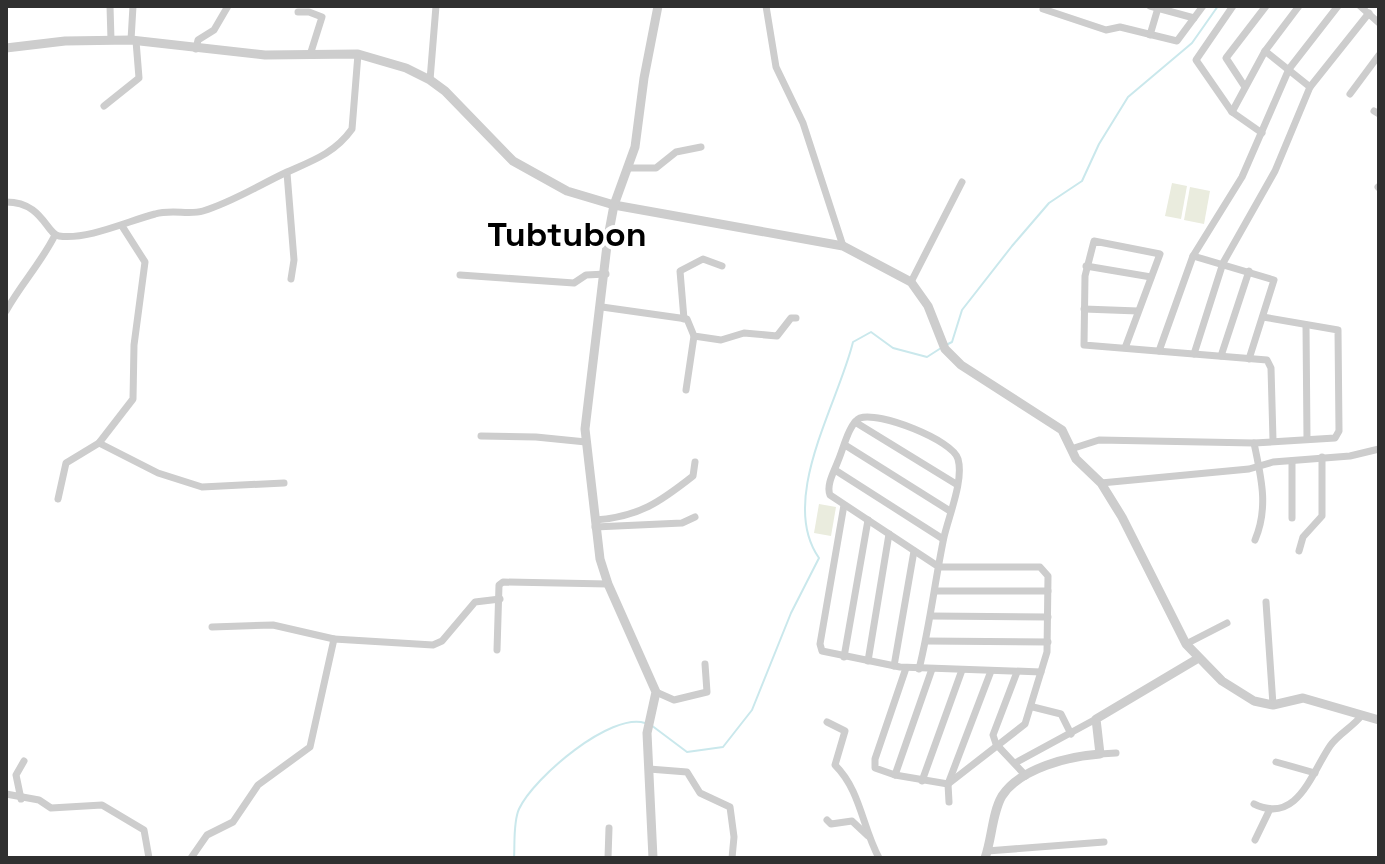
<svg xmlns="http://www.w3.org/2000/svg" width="1385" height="864" font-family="'Space Grotesk',sans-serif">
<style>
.green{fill:#eaecde}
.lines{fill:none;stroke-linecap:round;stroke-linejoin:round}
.stream{stroke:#cae8ec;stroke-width:2}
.minor{stroke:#cdcdcd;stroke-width:7}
.tertiary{stroke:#cdcdcd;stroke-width:9}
.labels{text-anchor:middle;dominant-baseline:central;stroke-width:8;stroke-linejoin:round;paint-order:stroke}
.quarter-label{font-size:34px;font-weight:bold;fill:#000;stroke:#fff}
</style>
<rect width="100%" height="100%" fill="#fff"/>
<g class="green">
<polygon points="1172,183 1187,186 1181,219 1165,216"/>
<polygon points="1190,187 1210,191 1204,224 1184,220"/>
<polygon points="819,504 836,507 831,536 814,533"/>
</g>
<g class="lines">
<g class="stream">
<polyline points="946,345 952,342 962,310 1012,246 1049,203 1082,181 1099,144 1128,97 1192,43 1218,6"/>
<path d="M 651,725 L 687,752 L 723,747 L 752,710 L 791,613 L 819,558 C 778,500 838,404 853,342 L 871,332 L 893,348 L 927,357 L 941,348"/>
<path d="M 514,858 C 515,844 513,822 519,809 C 534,777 611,712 645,723"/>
</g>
<g class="minor">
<polyline points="110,6 111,40"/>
<polyline points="766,6 776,67 803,123 843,246"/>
<polyline points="1044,6 1043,9 1106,30 1120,27 1177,41 1203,6"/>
<polyline points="1150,6 1194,18"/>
<polyline points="1233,6 1196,60 1232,112 1262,133"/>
<polyline points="1360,6 1379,23"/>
<polyline points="298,12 309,12 322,17 310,55"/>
<polyline points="1150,35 1158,8"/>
<polyline points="131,40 133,6"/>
<polyline points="196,49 198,40 214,30 228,6"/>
<polyline points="1265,51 1310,87"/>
<polyline points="430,80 436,6"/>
<polyline points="1245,87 1226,58 1266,6"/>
<polyline points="1350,94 1379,55"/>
<polyline points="104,106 139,78 136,41"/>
<polyline points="1374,111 1379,114"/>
<polyline points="1232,112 1265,51 1299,6"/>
<polyline points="630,168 656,168 676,152 701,147"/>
<polyline points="287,173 294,260 291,279"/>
<polyline points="1378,187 1379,188"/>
<path d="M 6,202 C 43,202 46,234 59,236 C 88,240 128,221 155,214 C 171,209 189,215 203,211 C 233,202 259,185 287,172 C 312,161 335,153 352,129 L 358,54"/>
<polyline points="1193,256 1274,280 1249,359"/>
<polyline points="1086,266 1151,277"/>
<polyline points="460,275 574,283 586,275 606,274"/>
<polyline points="911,282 962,182"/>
<polyline points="602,307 687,319 694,336 721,340 744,333 777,336 791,318 796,318"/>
<polyline points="1084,309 1138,311"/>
<path d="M 6,311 C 21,284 41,263 55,235"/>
<polyline points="684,319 680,271 703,259 722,266"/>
<polyline points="1306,325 1307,439"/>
<polyline points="1125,348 1160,254 1094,241 1085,276 1084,345 1267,360 1271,368 1273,440"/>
<polyline points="1159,351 1193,256 1242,177 1289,69 1338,6"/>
<polyline points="1194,354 1223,263 1275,171 1310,87 1369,13"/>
<polyline points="1221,356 1249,271"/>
<polyline points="686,390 694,336"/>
<polyline points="855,422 956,484"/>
<polyline points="481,436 536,437 586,442"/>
<polyline points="99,443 158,473 202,487 284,483"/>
<path d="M 1254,443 C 1261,477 1269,507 1255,540"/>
<polyline points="845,445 950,511"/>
<polyline points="1071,449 1099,440 1254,443 1335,438 1339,431 1338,330 1263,317"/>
<polyline points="1292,461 1292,518"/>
<polyline points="835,470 943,539"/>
<polyline points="1101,483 1249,469 1273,462 1350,456 1379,449"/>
<polyline points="58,499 66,463 99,443 133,399 134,345 145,262 122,226"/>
<polyline points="844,505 820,644 822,651 900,667 1041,672"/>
<path d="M 595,520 C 639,517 660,502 693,476 L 695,462"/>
<polyline points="595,527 682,523 695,517"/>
<polyline points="1299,551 1303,537 1322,516 1322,457"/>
<polyline points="935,591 1048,591"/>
<polyline points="1266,602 1273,705"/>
<polyline points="931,616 1048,617"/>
<polyline points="212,627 273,625 334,639"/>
<polyline points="926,641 1048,642"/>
<polyline points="1186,644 1227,623"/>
<polyline points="497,650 499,585 503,582 608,584"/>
<polyline points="844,657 868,520"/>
<polyline points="868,661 889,534"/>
<polyline points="894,666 914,551"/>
<path d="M 906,668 L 875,759 L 875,768 L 895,775 L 948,784 L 1025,724 L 1047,652 L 1048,576 L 1040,567 L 939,567 L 830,495 C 826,485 834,472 838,461 C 843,450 849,423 860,418 C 878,411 953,440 958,459 C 964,480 949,515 944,537 C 935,580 930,625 919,669"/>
<polyline points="1017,672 993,735 996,744 1026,776"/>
<polyline points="656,692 674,700 707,692 705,664"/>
<polyline points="1033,707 1061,714 1071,734"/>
<path d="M 827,722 L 845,731 L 835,765 C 861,791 862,827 879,858"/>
<polyline points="1100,754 1116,753"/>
<polyline points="1276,762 1315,773"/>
<polyline points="1015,763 1096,719"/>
<polyline points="649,769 687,772 700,793 730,807 734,837 732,858"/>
<polyline points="895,775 932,669"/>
<polyline points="922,781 962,670"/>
<polyline points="6,794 39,800 51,808 102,805 144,830 149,858"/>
<polyline points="21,799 16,775 24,761"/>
<polyline points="949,802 948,784 991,671"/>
<path d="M 1254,804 C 1297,825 1311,774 1330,746 C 1338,734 1353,727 1362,715"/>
<polyline points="827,820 831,824 852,821 868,836"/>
<polyline points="1255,840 1270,809"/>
<polyline points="987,851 1104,842"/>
<polyline points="191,858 207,835 233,822 258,785 310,747 334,639 433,645 442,641 475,602 500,599"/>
<polyline points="608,858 609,828"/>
</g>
<g class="tertiary">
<polyline points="6,48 65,41 131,40 265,55 358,54 406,68 430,80 445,91 513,161 567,191 614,205 843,246 911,282 928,306 945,349 961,365 1062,430 1076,459 1101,483 1122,517 1186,644 1222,681 1254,701 1273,705 1303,698 1379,720"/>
<polyline points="653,858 647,733 656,692 608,584 600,559 585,429 608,237 614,205 635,147 644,78 658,6"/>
<path d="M 985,858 C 992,839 992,813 1002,796 C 1020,768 1070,756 1100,754 L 1096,719 L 1197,659"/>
</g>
</g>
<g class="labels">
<g class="quarter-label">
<text x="567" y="234">Tubtubon</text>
</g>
</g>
<rect width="1385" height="864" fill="none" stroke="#303030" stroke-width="16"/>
</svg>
